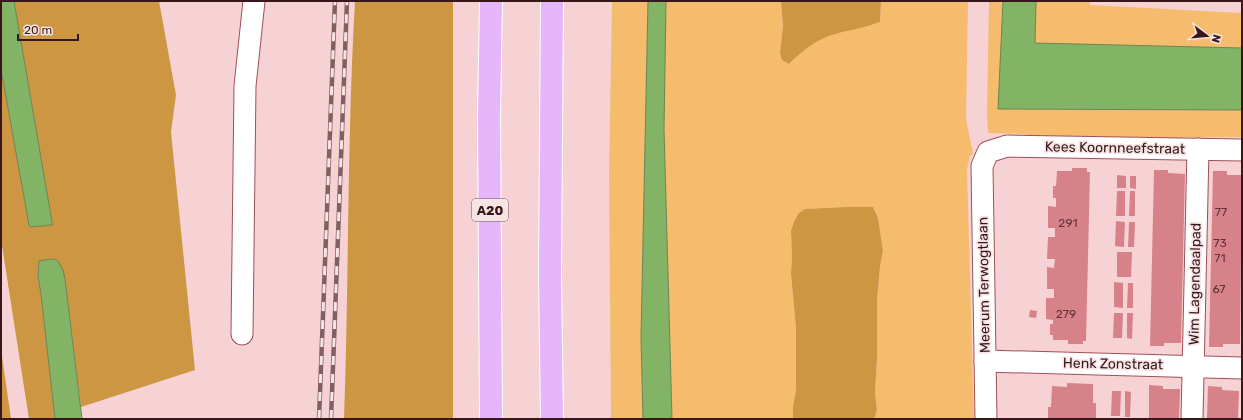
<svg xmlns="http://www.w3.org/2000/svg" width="1243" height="420" font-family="Rubik,sans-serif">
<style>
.green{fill:#f4bc6c}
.forest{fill:#cd9643}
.water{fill:#83b466;stroke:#6c854f}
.building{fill:#d78289}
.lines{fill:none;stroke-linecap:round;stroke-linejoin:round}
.minor-casing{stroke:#9e5058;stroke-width:23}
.highway-casing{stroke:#fff;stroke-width:24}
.minor{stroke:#fff;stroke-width:21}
.highway{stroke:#e5b6fb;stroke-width:22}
.rail-casing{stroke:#815f62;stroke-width:4.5}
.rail{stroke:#f7e4e5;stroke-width:3;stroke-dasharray:9;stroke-linecap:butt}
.labels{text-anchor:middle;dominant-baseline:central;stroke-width:3.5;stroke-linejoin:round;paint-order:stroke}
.number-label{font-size:12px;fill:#603236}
.shield{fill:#f7e4e5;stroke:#715457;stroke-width:1}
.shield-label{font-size:13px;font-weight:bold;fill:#38171a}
.street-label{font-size:14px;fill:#38171a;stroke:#f7e4e5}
</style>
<rect width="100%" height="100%" fill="#f7d2d4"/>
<g class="green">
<polygon points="612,1 648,1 641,338 643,419 611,419 609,175"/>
<path d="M 666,1 L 781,1 L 783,26 L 780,53 L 789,64 C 801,52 813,42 829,36 C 845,29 863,29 880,22 L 881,1 L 968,1 L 966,119 L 973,154 L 970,156 L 967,169 L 974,419 L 874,419 L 877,410 L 875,392 L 877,358 L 877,301 L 880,266 L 883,251 L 878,218 L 873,207 L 845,207 L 805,209 L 791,231 L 792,256 L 791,274 L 796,328 L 796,390 L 793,406 L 793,419 L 672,419 L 664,129 Z"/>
<polygon points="989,1 1003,1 999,109 1242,110 1242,137 1026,139 1025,134 988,133 987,114"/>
<polygon points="1036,1 1090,1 1090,5 1242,13 1242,48 1035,43"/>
</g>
<g class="forest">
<polygon points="14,1 159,1 176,95 171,132 195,370 81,407 65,279 51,259 39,261 38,276 41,294 55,419 29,419 1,239 1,69 29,225 31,227 51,225 52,222"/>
<path d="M 355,1 L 453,1 L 453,419 L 344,419 C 349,280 347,140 355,1 Z"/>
<path d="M 781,1 L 881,1 L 880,22 C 863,29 845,30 829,36 C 813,42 801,52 789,64 L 782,60 L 780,53 L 783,26 Z"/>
<polygon points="845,207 873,207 878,218 883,251 880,266 877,301 877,358 875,392 877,410 874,419 793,419 793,406 796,390 796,328 791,274 792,256 791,231 794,222 798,214 805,209"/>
<polygon points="1,349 11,419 1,419"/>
</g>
<g class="water">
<polygon points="1,1 14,1 52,222 52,225 31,227 29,225 1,69"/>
<polygon points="648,1 666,1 664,129 672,419 643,419 641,338"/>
<polygon points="1003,1 1036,1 1035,43 1242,48 1242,110 998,109"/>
<polygon points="51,259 57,260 63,270 65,279 82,419 55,419 41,294 38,276 39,261"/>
</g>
<g class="building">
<polygon points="1072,168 1087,168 1087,172 1090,172 1086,341 1083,341 1083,344 1068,344 1068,340 1053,340 1053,335 1050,335 1050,324 1053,324 1053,320 1046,319 1046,298 1054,298 1054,289 1047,289 1047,267 1054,268 1055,259 1047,259 1048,237 1055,237 1055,228 1048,228 1048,206 1056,207 1056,198 1053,198 1053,186 1056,186 1057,171 1072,171"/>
<polygon points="1154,170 1168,170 1168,173 1185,174 1181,343 1164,343 1164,346 1150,346"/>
<polygon points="1213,171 1227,171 1227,175 1242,175 1240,344 1223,344 1223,347 1209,347"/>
<polygon points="1117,175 1126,176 1126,188 1117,188"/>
<polygon points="1130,176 1136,176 1136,189 1130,188"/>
<polygon points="1117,191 1125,191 1125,216 1116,216"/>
<polygon points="1130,191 1135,191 1135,216 1129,216"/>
<polygon points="1116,221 1125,222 1124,247 1115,246"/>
<polygon points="1129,222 1135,222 1134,247 1128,247"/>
<polygon points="1117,252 1132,252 1131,277 1117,277"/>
<polygon points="1114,282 1123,283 1123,308 1114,307"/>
<polygon points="1128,283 1133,283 1133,308 1127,308"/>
<polygon points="1030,310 1037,311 1036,318 1029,317"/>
<polygon points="1114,313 1123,313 1122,338 1113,338"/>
<polygon points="1127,313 1133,313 1132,339 1127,338"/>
<polygon points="1067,383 1093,384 1093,403 1096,403 1096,419 1048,419 1048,407 1051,407 1052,386 1067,387"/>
<polygon points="1149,385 1163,386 1163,389 1180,389 1179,419 1149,419"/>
<polygon points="1208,386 1222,387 1222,390 1239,391 1238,419 1207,419"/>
<polygon points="1112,391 1121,391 1120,416 1111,416"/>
<polygon points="1125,391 1131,392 1130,417 1125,417"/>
</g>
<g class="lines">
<g class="minor-casing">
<g id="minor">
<polyline points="242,334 245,86 254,1"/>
<polyline points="985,361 1242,368"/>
<polyline points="986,419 982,166 988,152 1007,146 1242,150"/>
<polyline points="1192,419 1198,149"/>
</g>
</g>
<g class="highway-casing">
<g id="highway">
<polyline points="491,1 489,115 491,419"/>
<polyline points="552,1 550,275 552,419"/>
</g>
</g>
<use href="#minor" class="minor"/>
<use href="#highway" class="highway"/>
<g class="rail-casing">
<g id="rail">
<polyline points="319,419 335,1"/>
<polyline points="331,419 347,1"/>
</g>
</g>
<use href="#rail" class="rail"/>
</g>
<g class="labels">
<g class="number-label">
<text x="1221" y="212">77</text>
<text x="1068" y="223">291</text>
<text x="1220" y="243">73</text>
<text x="1220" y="258">71</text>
<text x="1219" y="289">67</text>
<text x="1066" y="314">279</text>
</g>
<rect class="shield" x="472" y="199" width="36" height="22" rx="3"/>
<g class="shield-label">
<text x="490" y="210">A20</text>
</g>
<g class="street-label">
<text transform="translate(1115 148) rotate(1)">Kees Koornneefstraat</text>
<text transform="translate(1195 284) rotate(-89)">Wim Lagendaalpad</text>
<text transform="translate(984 285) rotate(-91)">Meerum Terwogtlaan</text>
<text transform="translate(1113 364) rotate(1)">Henk Zonstraat</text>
</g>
</g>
<rect width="1243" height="420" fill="none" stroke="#38171a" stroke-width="4"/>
<g transform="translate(1207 36) rotate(106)" stroke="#f7e4e5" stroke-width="3" paint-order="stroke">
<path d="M0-3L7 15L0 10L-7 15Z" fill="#38171a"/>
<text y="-6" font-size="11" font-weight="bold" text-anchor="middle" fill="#38171a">N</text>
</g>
<path d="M18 34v6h60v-6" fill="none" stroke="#38171a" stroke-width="2"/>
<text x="24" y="34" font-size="12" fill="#38171a" stroke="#f7e4e5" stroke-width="3" paint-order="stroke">20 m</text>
</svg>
